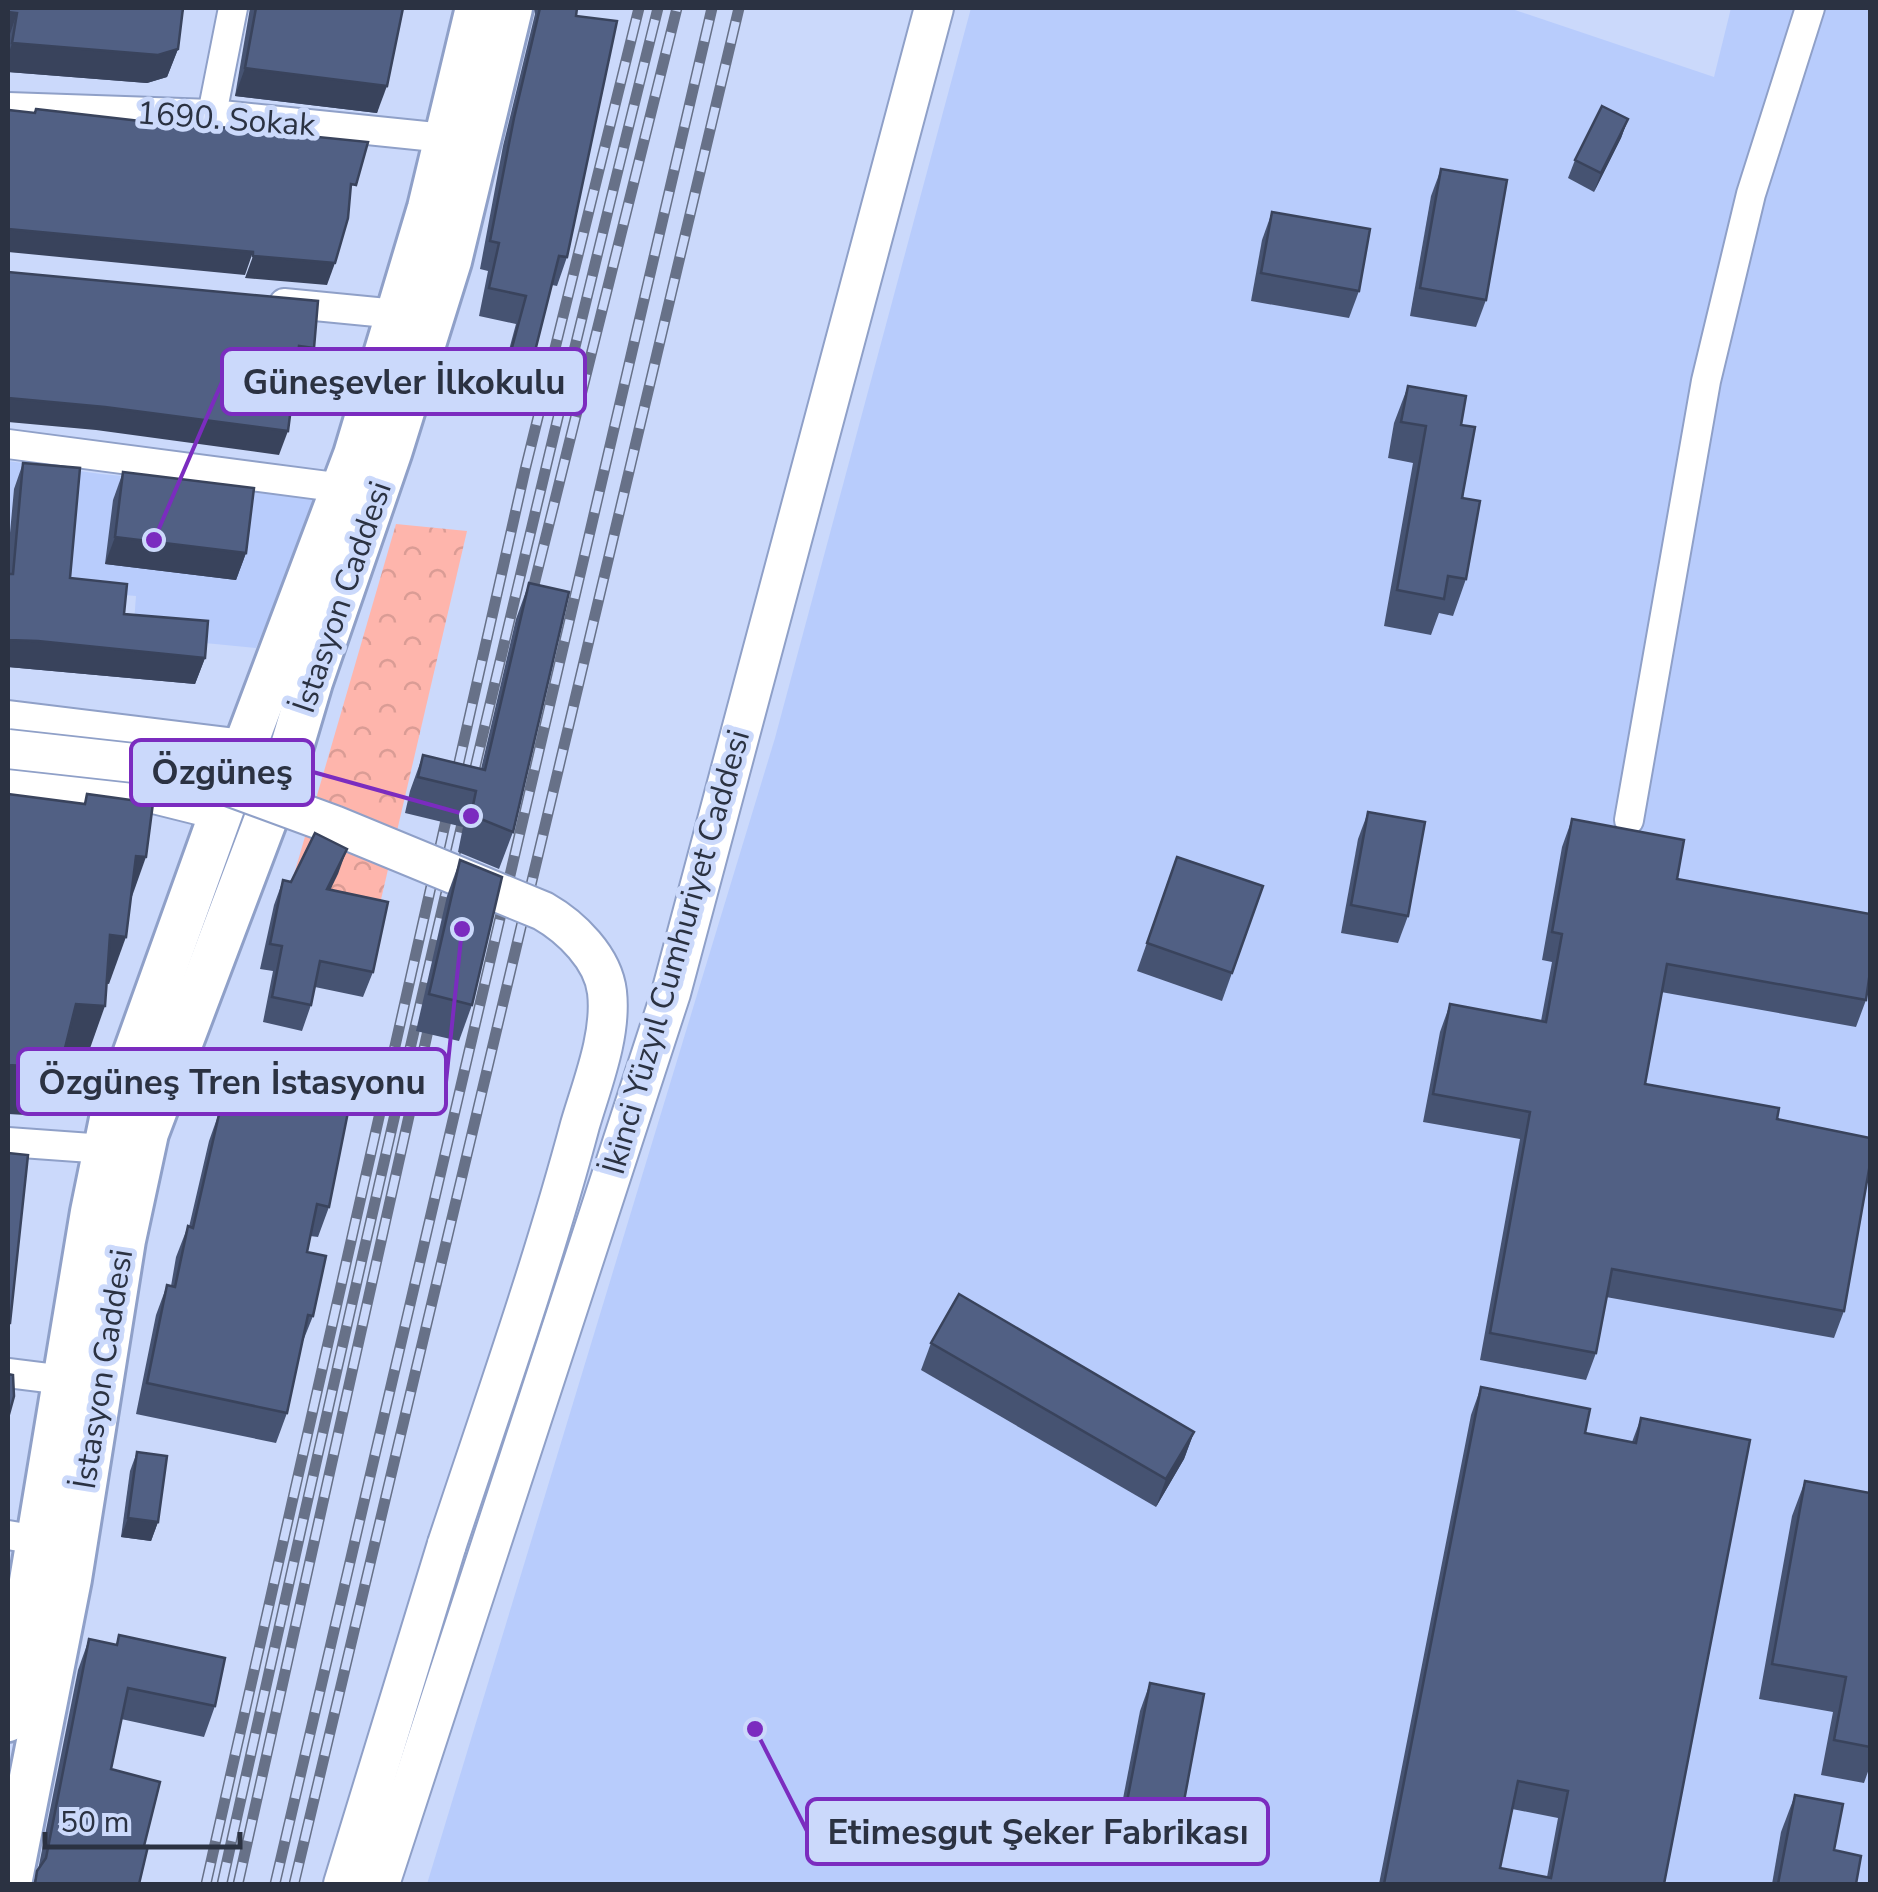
<svg xmlns="http://www.w3.org/2000/svg" width="1878" height="1892" font-family="'Nunito Sans',sans-serif">
<style>
.built{fill:#b8ccfc}
.park{fill:url(#park-crowns)}
.lines{fill:none;stroke-linecap:round;stroke-linejoin:round}
.minor-casing{stroke:#8fa0c8;stroke-width:32}
.secondary-casing{stroke:#8fa0c8;stroke-width:42}
.primary-casing{stroke:#8fa0c8;stroke-width:48}
.minor{stroke:#fff;stroke-width:28}
.secondary{stroke:#fff;stroke-width:38}
.primary{stroke:#fff;stroke-width:42}
.rail-casing{stroke:#677188;stroke-width:11}
.rail{stroke:#cbd9fb;stroke-width:8;stroke-dasharray:22;stroke-linecap:butt}
.secondary-bridge-casing{stroke:#8fa0c8;stroke-width:42;stroke-linecap:butt}
.secondary-bridge{stroke:#fff;stroke-width:38}
.wall{fill:#465372;fill-rule:evenodd}
.shaded-wall{fill:#39435c}
.building{fill:#516084;stroke:#39435c;stroke-width:2.5;fill-rule:evenodd}
.labels{text-anchor:middle;dominant-baseline:central;stroke-width:10;stroke-linejoin:round;paint-order:stroke}
.street-label{font-size:32px;fill:#2b3242;stroke:#cbd9fb}
.leader{fill:none;stroke:#7b2cbf;stroke-width:4}
.callout-dot{fill:#7b2cbf;stroke:#cbd9fb;stroke-width:4}
.callout{fill:#cbd9fb;stroke:#7b2cbf;stroke-width:4}
.callout-label{font-size:35px;text-anchor:middle;font-weight:bold;fill:#2b3242}
</style>
<defs>
<pattern id="park-crowns" width="20" height="18" patternUnits="userSpaceOnUse" patternTransform="scale(2.5)"><rect width="20" height="18" fill="#feb5ac"/><path d="M2 6a3 3 0 1 1 6 0M12 15a3 3 0 1 1 6 0" fill="none" stroke="#da9c95"/></pattern>
</defs>
<rect width="100%" height="100%" fill="#cbd9fb"/>
<g class="built">
<polygon points="971,8 1509,8 1714,77 1731,8 1870,8 1870,1884 427,1884 775,738"/>
<polygon points="8,461 101,474 319,494 256,648 133,636 136,596 8,585"/>
</g>
<polygon class="park" points="396,524 467,531 379,908 288,895"/>
<g class="lines">
<g class="minor-casing">
<g id="minor">
<polyline points="8,107 212,114 445,138"/>
<polyline points="212,114 233,8"/>
<polyline points="284,303 397,314"/>
<polyline points="8,444 343,488"/>
<polyline points="1629,820 1706,381 1751,194 1810,8"/>
<polyline points="8,1142 105,1149"/>
<polyline points="8,1373 64,1380"/>
<polyline points="8,1535 37,1540"/>
</g>
</g>
<g class="secondary-casing">
<g id="secondary">
<polyline points="8,720 244,749"/>
<polyline points="8,779 146,792 222,811"/>
<polyline points="343,1884 447,1544"/>
<polyline points="380,1884 671,993 934,8"/>
</g>
</g>
<g class="primary-casing">
<g id="primary">
<polyline points="8,1720 92,1212 111,1119 244,749 355,455 429,208 477,8"/>
<polyline points="10,1884 70,1579 124,1240 147,1133 287,763 311,682 390,453 450,261 511,8"/>
</g>
</g>
<use href="#minor" class="minor"/>
<use href="#secondary" class="secondary"/>
<use href="#primary" class="primary"/>
<g class="rail-casing">
<g id="rail">
<polyline points="528,609 677,8"/>
<polyline points="206,1884 525,470 639,8"/>
<path d="M 222,1884 C 361,1257 503,631 658,8"/>
<polyline points="238,1884 433,1008"/>
<polyline points="275,1884 712,8"/>
<polyline points="294,1884 739,8"/>
</g>
</g>
<use href="#rail" class="rail"/>
<g class="secondary-bridge-casing">
<path id="secondary-bridge" d="M 8,749 L 152,765 L 206,778 L 334,825 L 543,911 C 571,927 603,958 607,992 C 612,1035 592,1084 580,1125 C 542,1267 493,1405 447,1544"/>
</g>
<use href="#secondary-bridge" class="secondary-bridge"/>
</g>
<g class="wall">
<polygon points="8,8 185,8 182,14 178,49 167,77 147,83 8,72"/>
<polygon points="250,8 403,8 377,113 235,96"/>
<polygon points="534,8 577,8 567,257 557,286 552,285 530,371 520,399 497,394 516,324 479,316 488,271 480,269 503,146 535,14"/>
<polygon points="1628,119 1621,138 1594,192 1568,178 1575,160"/>
<polygon points="1441,169 1486,300 1476,327 1410,316 1431,196"/>
<polygon points="1272,212 1359,291 1349,318 1251,301 1262,240"/>
<polygon points="1408,386 1461,425 1466,579 1453,616 1439,613 1431,635 1384,626 1413,463 1388,458 1394,423"/>
<polygon points="23,463 70,578 124,614 205,658 195,684 8,667 8,555 14,489"/>
<polygon points="123,472 246,553 236,580 105,564 113,500"/>
<polygon points="529,583 513,832 499,869 458,852 463,827 405,813 410,791 423,755 481,769 516,619"/>
<polygon points="1368,812 1408,916 1398,943 1341,933 1358,839"/>
<polygon points="1572,819 1677,879 1866,1000 1856,1027 1661,992 1645,1084 1777,1119 1844,1311 1834,1338 1606,1297 1596,1353 1586,1380 1480,1360 1520,1139 1423,1122 1440,1032 1450,1004 1541,1021 1552,962 1542,960 1562,847"/>
<polygon points="347,849 330,890 373,972 363,997 315,987 311,1005 302,1031 263,1022 273,971 260,969 274,905 283,880 291,882"/>
<polygon points="1177,857 1263,886 1222,1001 1137,971"/>
<polygon points="460,860 472,1005 459,1041 416,1031 447,896"/>
<polygon points="235,1072 329,1207 318,1237 310,1236 307,1252 313,1316 301,1346 287,1413 276,1443 136,1414 156,1315 167,1285 171,1286 176,1257 188,1226 189,1227 209,1141 220,1110 222,1111"/>
<polygon points="931,1343 1194,1432 1184,1459 1156,1507 921,1370"/>
<path d="M 1481,1387 L 1585,1433 L 1632,1442 L 1641,1418 L 1664,1884 L 1379,1884 L 1471,1415 ZM 1512,1809 L 1558,1818 L 1547,1877 L 1500,1868 Z"/>
<polygon points="137,1452 158,1522 151,1541 121,1537 130,1471"/>
<polygon points="1805,1481 1870,1493 1870,1766 1864,1783 1821,1775 1833,1712 1759,1699 1792,1516"/>
<polygon points="119,1635 215,1706 204,1737 121,1719 111,1769 144,1846 139,1884 33,1884 38,1870 78,1670 89,1639 116,1645"/>
<polygon points="1150,1683 1178,1833 1168,1860 1113,1850 1140,1711"/>
<polygon points="1795,1795 1834,1850 1856,1884 1772,1884 1781,1832"/>
</g>
<g class="shaded-wall">
<polygon points="8,12 17,13 8,40"/>
<polygon points="12,43 178,49 167,77 147,83 8,72 8,56"/>
<polygon points="245,68 387,86 377,113 235,96"/>
<polygon points="1628,119 1621,138 1594,192 1601,173"/>
<polygon points="8,229 253,252 245,275 8,252"/>
<polygon points="253,256 335,263 327,285 245,278"/>
<polygon points="299,346 314,348 306,371 290,370"/>
<polygon points="8,398 105,407 288,431 279,455 96,430 8,422"/>
<polygon points="115,537 246,553 236,580 105,564"/>
<polygon points="8,640 38,641 205,658 195,684 8,667"/>
<polygon points="347,849 338,874 318,915 327,889"/>
<polygon points="136,856 146,857 129,905"/>
<polygon points="110,935 126,937 109,984 93,982"/>
<polygon points="76,1004 105,1006 88,1054 59,1051"/>
<polygon points="8,1065 60,1068 43,1116 8,1114"/>
<polygon points="1194,1432 1184,1459 1156,1507 1166,1479"/>
<polygon points="128,1518 158,1522 151,1541 121,1537"/>
</g>
<g class="building">
<polygon points="8,8 183,8 178,49 158,55 12,43 17,13 8,12"/>
<polygon points="256,8 403,8 387,86 245,68"/>
<polygon points="540,8 577,8 576,16 617,21 567,257 559,256 530,371 507,366 526,296 489,288 499,243 490,241 514,118"/>
<polygon points="1602,106 1628,119 1601,173 1575,160"/>
<polygon points="36,109 219,130 219,127 368,142 356,185 351,184 348,218 335,263 253,256 253,252 8,229 8,110 35,113"/>
<polygon points="1441,169 1507,180 1486,300 1420,288"/>
<polygon points="1272,212 1370,229 1359,291 1261,273"/>
<polygon points="8,272 318,301 314,348 299,346 288,431 105,407 8,398"/>
<polygon points="1408,386 1466,396 1461,425 1475,427 1462,498 1480,501 1466,579 1448,576 1444,599 1397,590 1426,426 1401,422"/>
<polygon points="23,463 80,468 70,578 127,584 124,614 208,621 205,658 38,641 8,640 8,574 13,574"/>
<polygon points="123,472 254,488 246,553 115,537"/>
<polygon points="529,583 569,592 513,832 471,815 476,791 418,777 423,755 485,770"/>
<polygon points="8,794 85,804 87,794 153,803 146,857 136,856 126,937 110,935 105,1006 76,1004 60,1068 8,1065"/>
<polygon points="1368,812 1425,822 1408,916 1351,905"/>
<polygon points="1572,819 1684,840 1677,879 1870,914 1870,972 1866,1000 1667,964 1645,1084 1779,1108 1777,1119 1870,1138 1870,1164 1844,1311 1612,1269 1596,1353 1490,1333 1530,1112 1433,1094 1450,1004 1546,1022 1562,934 1552,932"/>
<polygon points="315,833 347,849 327,889 388,902 373,972 320,961 311,1005 272,997 282,946 270,944 283,880 291,882"/>
<polygon points="1177,857 1263,886 1232,973 1147,943"/>
<polygon points="460,860 502,877 472,1005 429,994"/>
<polygon points="235,1072 351,1097 329,1207 317,1204 307,1252 326,1256 313,1316 308,1315 287,1413 147,1383 167,1285 175,1287 188,1226 193,1228 220,1110 227,1112"/>
<polygon points="8,1153 28,1155 10,1323 8,1323"/>
<polygon points="959,1294 1194,1432 1166,1479 931,1343"/>
<polygon points="8,1374 13,1375 14,1396 8,1418"/>
<path d="M 1481,1387 L 1590,1409 L 1585,1433 L 1636,1443 L 1641,1418 L 1750,1440 L 1664,1884 L 1384,1884 ZM 1518,1781 L 1568,1791 L 1551,1878 L 1500,1868 Z"/>
<polygon points="137,1452 167,1456 158,1522 128,1518"/>
<polygon points="1805,1481 1870,1493 1870,1747 1834,1740 1846,1677 1772,1664"/>
<polygon points="119,1635 225,1658 215,1706 128,1688 111,1769 160,1782 144,1846 148,1846 139,1884 35,1884 37,1871 46,1858 89,1639 117,1645"/>
<polygon points="1150,1683 1204,1694 1178,1833 1123,1822"/>
<polygon points="1795,1795 1843,1804 1834,1850 1861,1856 1856,1884 1778,1884"/>
</g>
<g class="labels">
<g class="street-label">
<text transform="translate(226 119) rotate(4)">1690. Sokak</text>
<text transform="translate(342 597) rotate(-71)">İstasyon Caddesi</text>
<text transform="translate(676 952) rotate(-74)">İkinci Yüzyıl Cumhuriyet Caddesi</text>
<text transform="translate(103 1369) rotate(-81)">İstasyon Caddesi</text>
</g>
</g>
<path class="leader" d="M154 540L222 382M471 816L313 772M462 929L446 1082M755 1729L807 1831"/>
<g class="callout-dot">
<circle cx="154" cy="540" r="10"/>
<circle cx="471" cy="816" r="10"/>
<circle cx="462" cy="929" r="10"/>
<circle cx="755" cy="1729" r="10"/>
</g>
<g class="callout">
<rect x="222" y="349" width="363" height="65" rx="10"/>
<rect x="131" y="740" width="182" height="65" rx="10"/>
<rect x="18" y="1049" width="428" height="65" rx="10"/>
<rect x="807" y="1799" width="461" height="65" rx="10"/>
</g>
<g class="callout-label">
<text x="404" y="394">Güneşevler İlkokulu</text>
<text x="222" y="784">Özgüneş</text>
<text x="232" y="1094">Özgüneş Tren İstasyonu</text>
<text x="1038" y="1844">Etimesgut Şeker Fabrikası</text>
</g>
<rect width="1878" height="1892" fill="none" stroke="#2b3242" stroke-width="20"/>
<path d="M45 1832v15h195v-15" fill="none" stroke="#2b3242" stroke-width="5"/>
<text x="60" y="1832" font-size="30" fill="#2b3242" stroke="#cbd9fb" stroke-width="8" paint-order="stroke">50 m</text>
</svg>
